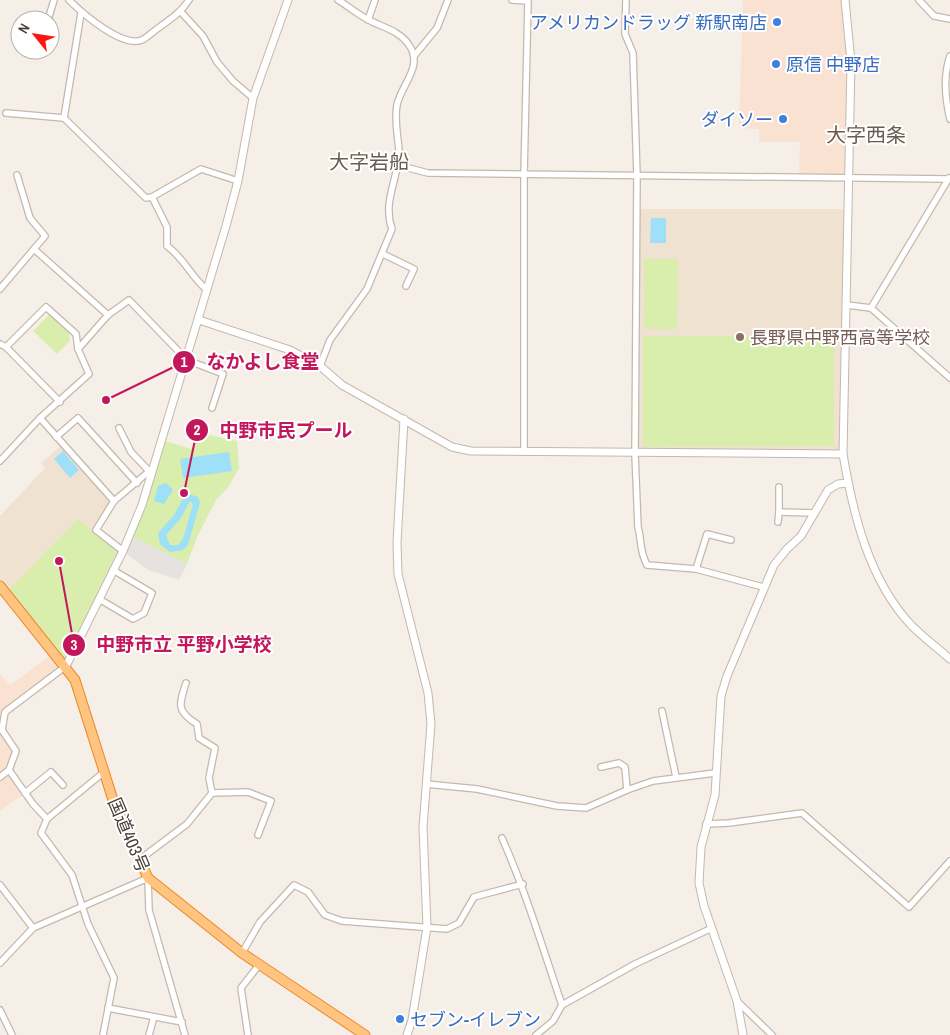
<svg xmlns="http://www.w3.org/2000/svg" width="950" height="1035" font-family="'Archivo Narrow','Noto Sans JP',sans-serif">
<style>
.commercial{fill:#f9e2d1}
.education{fill:#efe2d0}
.green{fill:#d9edad}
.parking{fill:#e6e2e0}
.water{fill:#9ee0f7;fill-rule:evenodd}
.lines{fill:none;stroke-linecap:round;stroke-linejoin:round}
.minor-casing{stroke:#c5b8ac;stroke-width:8}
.tertiary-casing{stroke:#c5b8ac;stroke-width:9}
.trunk-casing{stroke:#ec882b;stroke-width:11}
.minor{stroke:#fff;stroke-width:5.5}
.tertiary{stroke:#fff;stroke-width:7}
.trunk{stroke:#ffc47f;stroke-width:9}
.shop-dot{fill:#3f7fe0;stroke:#fff;stroke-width:2}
.education-dot{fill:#8d6e63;stroke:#fff;stroke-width:2}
.labels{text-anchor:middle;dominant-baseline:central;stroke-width:4;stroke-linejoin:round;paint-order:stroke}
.shop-label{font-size:18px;fill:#366cbe;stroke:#fff;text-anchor:end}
.education-label{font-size:18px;fill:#785e54;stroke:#fff;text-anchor:start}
.street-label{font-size:18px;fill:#493e35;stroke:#fff}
.quarter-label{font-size:20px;fill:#6d5b4c;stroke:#fff}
.leader{fill:none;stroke:#c2185b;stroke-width:2}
.callout-dot{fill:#c2185b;stroke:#fff;stroke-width:2}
.mark-label{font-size:15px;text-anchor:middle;font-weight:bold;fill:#fff}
.callout-label{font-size:19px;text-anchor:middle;font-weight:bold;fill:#c2185b;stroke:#fff;stroke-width:4;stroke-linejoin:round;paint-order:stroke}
</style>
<rect width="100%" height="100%" fill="#f5efe7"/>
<g class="commercial">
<polygon points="743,0 845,0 849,23 850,179 799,178 800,142 759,142 759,129 739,128"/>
<polygon points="55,652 66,666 5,712 2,730 16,751 9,770 25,793 0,811 0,674 10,685"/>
</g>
<g class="education">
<polygon points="637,209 849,209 843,454 635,454"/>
<polygon points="63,444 114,501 96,530 123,551 66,666 0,586 0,516 45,468 41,463"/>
</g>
<g class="green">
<polygon points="644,259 678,259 677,329 644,329"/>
<polygon points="50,314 69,333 70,341 57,354 33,331"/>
<polygon points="643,336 834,336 834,446 643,447"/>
<polygon points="201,433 237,441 239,468 229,486 216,500 197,537 187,564 129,535 162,440 191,449"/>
<polygon points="78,519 117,551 66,659 9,590"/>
</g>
<polygon class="parking" points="129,535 187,564 179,580 148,570 123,551"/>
<g class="water">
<polygon points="651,218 666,218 666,243 650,243"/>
<polygon points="63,451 79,470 70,478 54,459"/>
<polygon points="229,452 232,471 183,478 180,459"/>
<polygon points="166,483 173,490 164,504 154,501 158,486"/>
<path d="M 189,494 L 198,497 L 200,503 L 188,545 L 183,550 L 170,552 L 160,544 L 158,533 L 174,515 L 184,497 ZM 190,501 L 193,504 L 183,539 L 178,545 L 170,545 L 166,535 L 181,518 Z"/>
</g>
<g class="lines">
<g class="minor-casing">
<g id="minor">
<path d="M 69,0 C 82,13 122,48 142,40 C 148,37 155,30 161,26 C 172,18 181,12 189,0"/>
<polyline points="512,0 528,1 524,175 524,452"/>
<path d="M 626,0 L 625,34 L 633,53 L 637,176 L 635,454 L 638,527 C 642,542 639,550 647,565 L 696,569 L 763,587"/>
<polyline points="919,0 934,16 950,19"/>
<polyline points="181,12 203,36 217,62 233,81 253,98"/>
<path d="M 81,13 L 64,118 L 146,198 L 152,197 L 167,227 L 167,246 C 185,259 190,276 207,290"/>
<polyline points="48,20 54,0"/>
<polyline points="368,20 375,0"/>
<polyline points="414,56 437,28 448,0"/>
<path d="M 950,56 C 943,76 945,98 950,119"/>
<polyline points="6,113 64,118"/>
<polyline points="397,165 428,173 948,179"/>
<polyline points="152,197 201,169 238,181"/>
<polyline points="34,249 108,315 78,349"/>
<polyline points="383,254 414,269 406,286"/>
<polyline points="0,289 45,236 30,218 17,175"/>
<polyline points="847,305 871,308 949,178"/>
<polyline points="871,308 950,378"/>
<polyline points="108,315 129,300 187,360 223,374 212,408"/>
<polyline points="0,344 6,347 46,307 76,334 78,349 89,374 40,418 0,461"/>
<polyline points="6,347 60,402"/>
<path d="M 320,366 L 330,340 L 367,289 L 392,229 C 382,201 399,178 399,151 C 398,135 394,121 397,105 C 401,85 424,66 409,45 C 399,30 381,27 367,19 C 357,14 348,6 338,0"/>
<polyline points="40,418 114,501"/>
<polyline points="119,428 131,452 149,471"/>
<polyline points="56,437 78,418 137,483"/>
<polyline points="779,487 779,512 815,513"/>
<polyline points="778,522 779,512"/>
<polyline points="123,551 96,530 114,501 153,468"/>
<polyline points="696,569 707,534 731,540"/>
<polyline points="99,599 133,619 144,613 152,593 113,570"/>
<polyline points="662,711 676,777"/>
<polyline points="601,767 619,763 625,767 627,790 653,781 715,773"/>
<polyline points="9,770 33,804 47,819 41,833 72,875 88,924 114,978 103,1035"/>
<polyline points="0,777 9,770 16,751 2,730 5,712 66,666"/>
<polyline points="426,784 477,789 557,806 586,808 627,790"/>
<polyline points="25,793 51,772 63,785"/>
<polyline points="212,793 248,792 271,801 258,835"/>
<polyline points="47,819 104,772"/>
<polyline points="706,824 729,823 802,813 909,907 950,861"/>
<path d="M 502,838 C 526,892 543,949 562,1005"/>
<path d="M 139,860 L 187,824 L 212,793 L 209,778 L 215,748 L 199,738 L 197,724 C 176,711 179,705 186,683"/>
<polyline points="0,885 33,928"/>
<polyline points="242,953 260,922 294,885 308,892 325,915 342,921 447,929 459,923 474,897 523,884"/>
<polyline points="0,963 33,928 148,878 149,910 185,1035"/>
<polyline points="737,1001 772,1035"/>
<polyline points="108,1008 182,1022"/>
<polyline points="0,1010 12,1035"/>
<polyline points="149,1035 154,1017"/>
<polyline points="248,1035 241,988 259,965"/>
<polyline points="536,1035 553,1021 562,1005 635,964 712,928"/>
</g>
</g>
<g class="tertiary-casing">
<g id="tertiary">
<path d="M 845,0 L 851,62 L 843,454 C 853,514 869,581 912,626 C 924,638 938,648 950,659"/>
<polyline points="199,320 290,350 320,366 342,385 452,447 471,451 843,454"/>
<polyline points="404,419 397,543 398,574 428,693 431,724 423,827 427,927 412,1020 407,1035"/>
<polyline points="66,666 123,551 142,505 226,226 238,181 253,98 288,0"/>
<polyline points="743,1035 737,1001 704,906 699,883 701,847 715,795 721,696 727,676 774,565 787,549 801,536 828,490 838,484 848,483"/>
</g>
</g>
<g class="trunk-casing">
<polyline id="trunk" points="0,586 75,680 113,800 148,878 242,953 365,1035"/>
</g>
<use href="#minor" class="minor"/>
<use href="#tertiary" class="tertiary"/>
<use href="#trunk" class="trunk"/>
</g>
<g class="shop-dot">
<circle cx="777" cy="22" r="5"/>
<circle cx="776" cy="64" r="5"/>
<circle cx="783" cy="119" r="5"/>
<circle cx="400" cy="1019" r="5"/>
</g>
<circle class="education-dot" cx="740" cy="337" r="5"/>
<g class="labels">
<g class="shop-label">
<text x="767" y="22">アメリカンドラッグ 新駅南店</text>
<text x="786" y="64" text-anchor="start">原信 中野店</text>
<text x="773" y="119">ダイソー</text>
<text x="410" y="1019" text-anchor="start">セブン-イレブン</text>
</g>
<g class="education-label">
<text x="750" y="337">長野県中野西高等学校</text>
</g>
<g class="street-label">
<text transform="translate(129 835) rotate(67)">国道403号</text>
</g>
<g class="quarter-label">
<text x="866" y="134">大字西条</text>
<text x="369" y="161">大字岩船</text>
</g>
</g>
<path class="leader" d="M106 400L184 362M184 493L197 430M59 561L74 645"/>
<g class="callout-dot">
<circle cx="106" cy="400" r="5"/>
<circle cx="184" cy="493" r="5"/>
<circle cx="59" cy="561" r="5"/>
<circle cx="184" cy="362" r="12"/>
<circle cx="197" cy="430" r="12"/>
<circle cx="74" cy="645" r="12"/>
</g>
<g class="mark-label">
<text x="184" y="367">1</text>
<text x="197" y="435">2</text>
<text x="74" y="650">3</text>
</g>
<g class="callout-label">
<text x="263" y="368">なかよし食堂</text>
<text x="286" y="437">中野市民プール</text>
<text x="184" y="651">中野市立 平野小学校</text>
</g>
<g transform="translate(35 35) rotate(300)"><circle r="24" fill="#ffffff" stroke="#b6b2ae"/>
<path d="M0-4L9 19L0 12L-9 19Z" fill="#ff1514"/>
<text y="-8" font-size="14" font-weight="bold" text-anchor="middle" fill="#493e35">N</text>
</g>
</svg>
